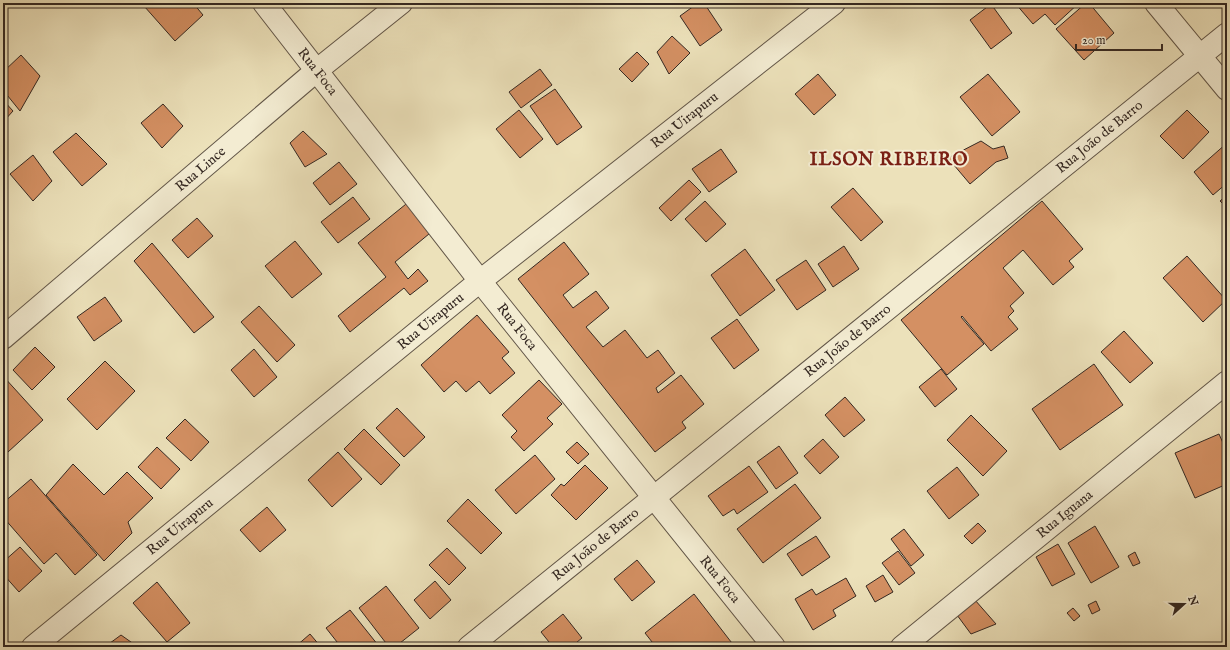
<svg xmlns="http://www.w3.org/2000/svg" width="1230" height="650" font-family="'IM FELL English',serif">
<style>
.building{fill:#d49063;stroke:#342822}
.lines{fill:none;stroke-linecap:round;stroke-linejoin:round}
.minor-casing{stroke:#625648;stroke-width:24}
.minor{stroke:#f3ecd2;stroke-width:22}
.labels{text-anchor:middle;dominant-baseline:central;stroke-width:4;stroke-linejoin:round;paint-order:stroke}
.street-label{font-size:14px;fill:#342822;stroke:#f3ecd2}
.district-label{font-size:18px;font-weight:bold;letter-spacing:1px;fill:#7a1f14;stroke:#f3ecd2}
</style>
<rect width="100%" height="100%" fill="#ece1ba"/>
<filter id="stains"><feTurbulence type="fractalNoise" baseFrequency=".005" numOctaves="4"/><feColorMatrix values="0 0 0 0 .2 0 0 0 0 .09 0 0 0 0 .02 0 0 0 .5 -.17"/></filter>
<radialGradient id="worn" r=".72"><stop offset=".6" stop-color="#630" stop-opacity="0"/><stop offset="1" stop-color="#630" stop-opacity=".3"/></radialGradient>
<g class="building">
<polygon points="148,3 193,3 203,15 175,41 144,6"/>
<polygon points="698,3 704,3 722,30 700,46 680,16"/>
<polygon points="1015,3 1079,3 1055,25 1045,14 1033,24"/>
<polygon points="1086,3 1089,3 1114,33 1084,60 1056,29"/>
<polygon points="991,4 1012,33 991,49 970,20"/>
<polygon points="672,36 690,53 669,74 657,52"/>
<polygon points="637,52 649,64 632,82 619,69"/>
<polygon points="21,55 40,76 20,111 3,90 3,72"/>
<polygon points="540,69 552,85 521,108 509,92"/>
<polygon points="818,74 836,95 814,115 795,94"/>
<polygon points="988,74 1020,112 992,136 960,97"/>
<polygon points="555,89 582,127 557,145 530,106"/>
<polygon points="3,100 13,111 3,122"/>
<polygon points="163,104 183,126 162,148 141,123"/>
<polygon points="519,110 543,139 520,158 496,129"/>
<polygon points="1187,110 1209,132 1183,159 1160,136"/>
<polygon points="303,131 327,154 305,167 290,143"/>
<polygon points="76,133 107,164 82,186 53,152"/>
<polygon points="981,141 993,149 1004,146 1008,158 996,162 970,184 948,158"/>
<polygon points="1227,143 1227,183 1213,195 1194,172"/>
<polygon points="721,149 737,172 709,192 692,169"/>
<polygon points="33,155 52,181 33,201 10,174"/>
<polygon points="339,162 357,184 330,205 313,183"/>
<polygon points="689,180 701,192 671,221 659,208"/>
<polygon points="853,188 883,222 861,241 831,207"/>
<polygon points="1227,195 1227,208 1220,201"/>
<polygon points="353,197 370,219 338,243 321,222"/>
<polygon points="411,200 435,229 395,262 408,279 418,269 428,281 410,295 404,288 350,332 338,316 386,277 358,243"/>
<polygon points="705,201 726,224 706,242 685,219"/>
<polygon points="1042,201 1083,249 1069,261 1074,267 1053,285 1023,250 1003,268 1024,293 1010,306 1014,311 1008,317 1018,329 991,351 962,316 961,317 984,344 947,375 901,320"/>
<polygon points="197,218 213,236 188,258 172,240"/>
<polygon points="295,241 322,274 292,298 265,266"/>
<polygon points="564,242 589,274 563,295 573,308 596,291 609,308 586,327 603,347 625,330 647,358 658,350 675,373 656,388 658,393 681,375 704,404 682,422 686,428 655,452 518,279"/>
<polygon points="152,243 214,317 194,333 134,261"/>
<polygon points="844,246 859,269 833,287 818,264"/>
<polygon points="745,249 775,290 740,316 711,275"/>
<polygon points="1187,256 1226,300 1203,322 1163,278"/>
<polygon points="806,260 826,290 797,310 776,280"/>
<polygon points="105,297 122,321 94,341 77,317"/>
<polygon points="259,306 295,345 277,362 241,322"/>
<polygon points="477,315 509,352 502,358 515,373 490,394 479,381 466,392 456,381 444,392 421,365"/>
<polygon points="737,319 759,350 734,369 711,338"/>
<polygon points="1124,331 1153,363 1130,383 1101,352"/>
<polygon points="35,347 55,367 32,390 13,370"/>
<polygon points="254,349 277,377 254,397 231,370"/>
<polygon points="105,361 135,391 97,430 67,399"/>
<polygon points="1094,364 1123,405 1060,450 1032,409"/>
<polygon points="941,369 957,389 935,407 919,387"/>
<polygon points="3,376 43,420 8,452 3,447"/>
<polygon points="539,380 562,404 547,418 553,424 524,451 511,437 517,431 502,415"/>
<polygon points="845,397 865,420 844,437 825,415"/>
<polygon points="397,408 425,437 404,457 376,428"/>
<polygon points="971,415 1007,451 983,476 947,440"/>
<polygon points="185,419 209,442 191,461 166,438"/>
<polygon points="364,429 400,465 381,485 344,449"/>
<polygon points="1219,434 1227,452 1227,484 1195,498 1175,453"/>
<polygon points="823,439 839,457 820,474 804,456"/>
<polygon points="577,442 589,454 578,464 566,452"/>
<polygon points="779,446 798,473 776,489 757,462"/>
<polygon points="157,447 180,469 161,489 138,467"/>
<polygon points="338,452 362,479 332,507 308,480"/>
<polygon points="535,455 555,479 516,514 495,490"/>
<polygon points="73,464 104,495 127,472 153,498 128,522 132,533 104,561 46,495"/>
<polygon points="585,465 608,488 576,520 551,495 561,484 564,486"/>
<polygon points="749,466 768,492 737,514 734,509 723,516 708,496"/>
<polygon points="957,467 979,495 949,519 927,491"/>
<polygon points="31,479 97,555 75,575 56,553 44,564 3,517 3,503"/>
<polygon points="795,484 821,518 763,563 737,529"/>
<polygon points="468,499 502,533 481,554 447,521"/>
<polygon points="267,507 286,530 260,552 240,530"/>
<polygon points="978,523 986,531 972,544 964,536"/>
<polygon points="1095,526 1119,567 1091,583 1068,543"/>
<polygon points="904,529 924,555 911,566 891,539"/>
<polygon points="816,536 830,557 802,576 787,554"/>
<polygon points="1058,544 1075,574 1052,586 1036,557"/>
<polygon points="20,547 42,571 19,592 3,574 3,562"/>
<polygon points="447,548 466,568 449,585 429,565"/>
<polygon points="898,551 915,573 899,585 882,563"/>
<polygon points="1135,552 1140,563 1133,566 1128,556"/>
<polygon points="637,560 655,582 632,601 614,579"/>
<polygon points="883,575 893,592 875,602 866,586"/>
<polygon points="846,578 856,596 833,610 836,616 813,630 795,599 812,589 816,595"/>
<polygon points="435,581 451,600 430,619 414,600"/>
<polygon points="157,582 190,623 167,642 133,603"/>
<polygon points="386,586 419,628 395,647 389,647 359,608"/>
<polygon points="694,594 735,647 656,647 645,633"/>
<polygon points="975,600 996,624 971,634 957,615"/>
<polygon points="1096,601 1100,610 1092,614 1088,605"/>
<polygon points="1073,608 1080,616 1074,621 1067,613"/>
<polygon points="350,610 378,645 376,647 341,647 326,628"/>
<polygon points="563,614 582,638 571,647 553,647 541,632"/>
<polygon points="310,634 321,647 295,647"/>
<polygon points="121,635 138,647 106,646"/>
</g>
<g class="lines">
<g class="minor-casing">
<g id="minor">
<path id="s1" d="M 264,3 L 480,281 L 774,647"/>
<polyline points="1156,3 1227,89"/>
<path id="s2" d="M 3,338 L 316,71 L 401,3"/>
<path id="s3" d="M 33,647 L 480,281 L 834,3"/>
<path id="s4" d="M 469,647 L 1227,34"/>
<path id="s5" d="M 902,647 L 1227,382"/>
</g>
</g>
<use href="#minor" class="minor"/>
</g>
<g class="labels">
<g class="street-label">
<text stroke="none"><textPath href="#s1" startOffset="87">Rua Foca</textPath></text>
<text stroke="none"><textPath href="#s3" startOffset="838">Rua Uirapuru</textPath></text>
<text stroke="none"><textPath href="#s4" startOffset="811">Rua João de Barro</textPath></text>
<text stroke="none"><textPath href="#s2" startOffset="260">Rua Lince</textPath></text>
<text stroke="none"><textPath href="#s3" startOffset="514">Rua Uirapuru</textPath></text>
<text stroke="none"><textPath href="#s1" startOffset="411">Rua Foca</textPath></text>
<text stroke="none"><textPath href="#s4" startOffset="487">Rua João de Barro</textPath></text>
<text stroke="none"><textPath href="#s5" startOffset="210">Rua Iguana</textPath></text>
<text stroke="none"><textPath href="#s3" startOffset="190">Rua Uirapuru</textPath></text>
<text stroke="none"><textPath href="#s4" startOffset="163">Rua João de Barro</textPath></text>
<text stroke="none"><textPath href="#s1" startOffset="735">Rua Foca</textPath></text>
</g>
<g class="district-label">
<text x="889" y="160">ILSON RIBEIRO</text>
</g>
</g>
<rect width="1230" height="650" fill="none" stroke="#ece1ba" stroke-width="16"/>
<rect x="4" y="4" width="1222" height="642" fill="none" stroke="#342822" stroke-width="2"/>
<rect x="8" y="8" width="1214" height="634" fill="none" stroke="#342822"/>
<g transform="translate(1184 604) rotate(69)" stroke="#f3ecd2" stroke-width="3" paint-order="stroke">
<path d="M0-3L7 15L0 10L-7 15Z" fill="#342822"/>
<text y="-6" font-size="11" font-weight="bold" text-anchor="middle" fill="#342822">N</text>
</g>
<path d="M1076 44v6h86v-6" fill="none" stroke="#342822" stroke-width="2"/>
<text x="1082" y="44" font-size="12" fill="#342822" stroke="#f3ecd2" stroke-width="3" paint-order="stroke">20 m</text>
<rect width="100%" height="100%" filter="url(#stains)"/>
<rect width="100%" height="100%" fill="url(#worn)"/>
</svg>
